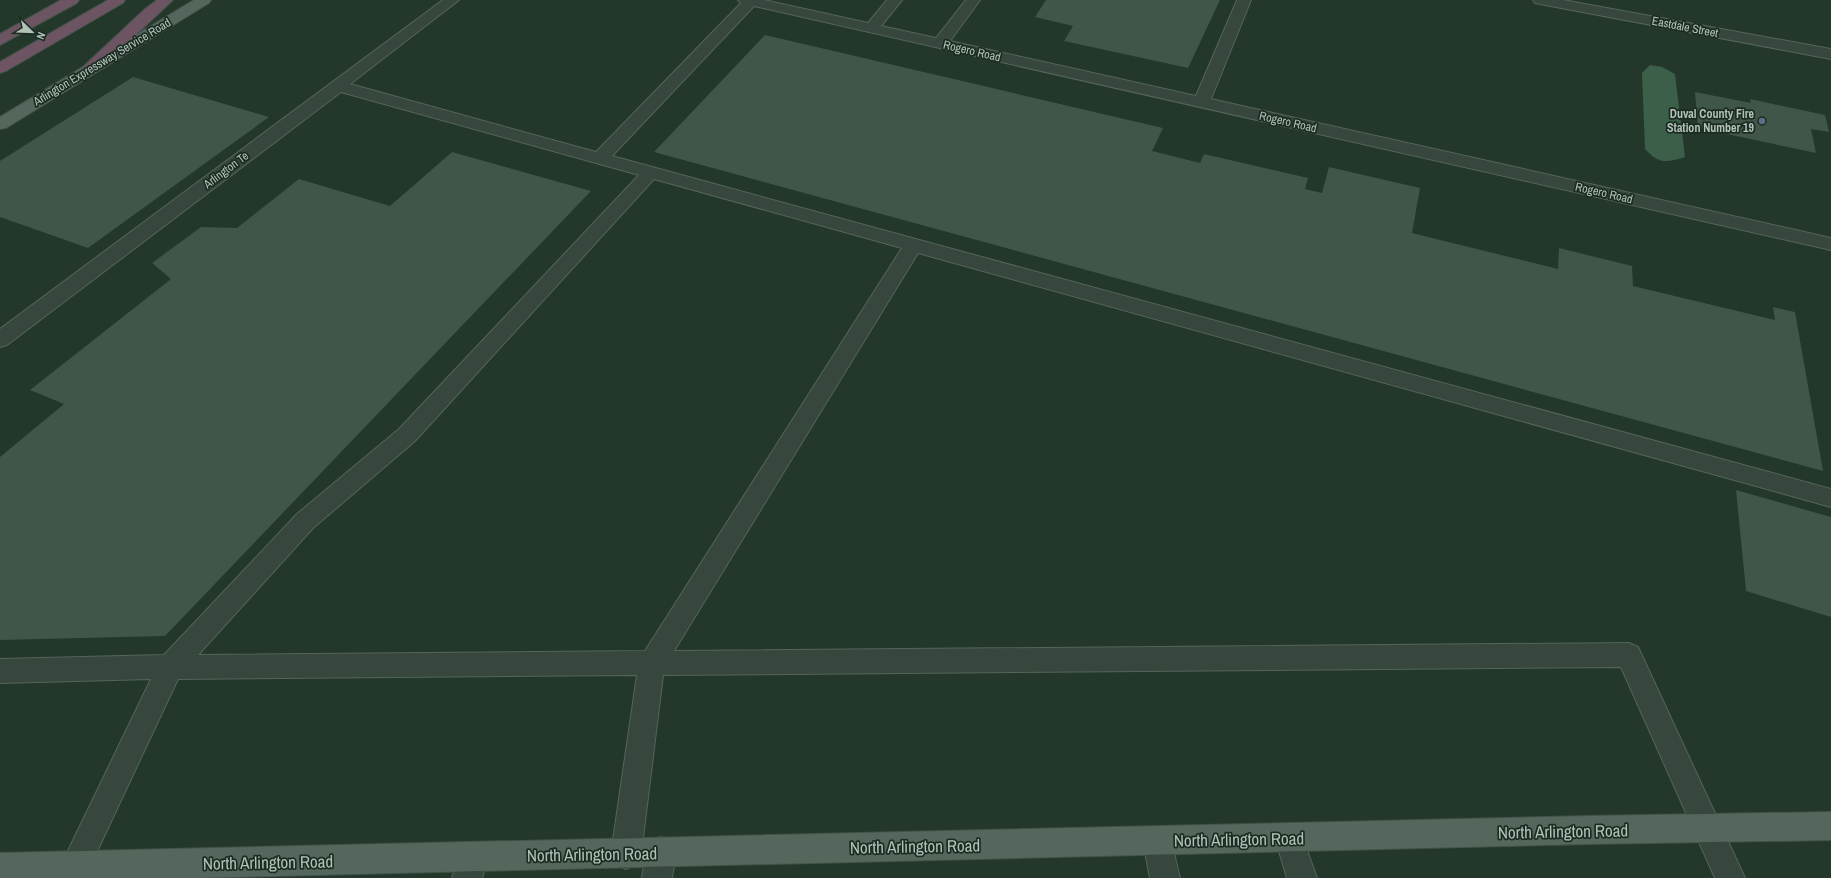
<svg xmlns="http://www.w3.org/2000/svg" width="1831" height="878" font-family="'Archivo Narrow',sans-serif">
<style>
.water{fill:#3b5f49}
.building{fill:#405649}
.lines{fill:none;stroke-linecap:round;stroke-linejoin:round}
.minor-casing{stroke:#54655b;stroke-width:2}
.major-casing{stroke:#435349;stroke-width:2}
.highway-casing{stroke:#415248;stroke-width:2}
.minor{fill:#37473d;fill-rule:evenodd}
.major{fill:#55675c;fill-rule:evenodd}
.highway{fill:#6d5462;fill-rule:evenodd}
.service-dot{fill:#5c6f8a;stroke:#1c2c22;stroke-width:1.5}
.labels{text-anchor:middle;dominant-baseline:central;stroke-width:3.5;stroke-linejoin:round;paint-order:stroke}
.far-street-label{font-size:12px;fill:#b1c3b9;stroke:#1c2c22}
.far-poi-label{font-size:12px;font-weight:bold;fill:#b1c3b9;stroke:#1c2c22;text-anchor:end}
.near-street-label{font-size:17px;fill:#b1c3b9;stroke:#1c2c22}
</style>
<rect width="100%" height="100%" fill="#23372b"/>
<path class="water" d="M 1650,65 L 1662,67 L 1675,74 L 1685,157 C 1665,163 1659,164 1645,149 L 1642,73 Z"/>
<g class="building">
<polygon points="1046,0 1220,0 1188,68 1064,41 1073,26 1035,17"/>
<polygon points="765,35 1163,128 1152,151 1200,163 1204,154 1308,178 1305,189 1322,193 1329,167 1420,188 1412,233 1558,269 1559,248 1632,266 1633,286 1775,320 1773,307 1795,312 1823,471 654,152"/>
<polygon points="133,77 269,117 88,248 0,217 0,161"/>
<polygon points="1695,92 1751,103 1750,99 1825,115 1829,132 1811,129 1816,153 1698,128"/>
<polygon points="452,152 591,191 165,636 0,640 0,457 64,404 30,390 171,279 152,263 201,227 237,228 299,179 390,206"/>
<polygon points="1736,490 1831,517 1831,617 1746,591"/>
</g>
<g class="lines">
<g class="minor-casing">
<g id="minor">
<path d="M 443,0 L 459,0 L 350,84 L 596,152 L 741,3 L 738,0 L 764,0 L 868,23 L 887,0 L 902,0 L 881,26 L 936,38 L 966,0 L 980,0 L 950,41 L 1196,96 L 1237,0 L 1251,0 L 1211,99 L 1831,238 L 1831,250 L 754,6 L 612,156 L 1831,489 L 1831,507 L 918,253 L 674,651 L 1629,643 L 1638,647 L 1745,878 L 1715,878 L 1621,667 L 663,675 L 641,854 L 636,864 L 626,869 L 616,864 L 611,854 L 637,675 L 178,679 L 85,877 L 65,877 L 60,867 L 65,857 L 151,679 L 0,683 L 0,659 L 164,655 L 297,514 L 399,429 L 639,175 L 341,92 L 7,345 L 0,347 L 0,329 ZM 654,179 L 902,248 L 645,651 L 198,655 L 313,528 L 415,441 Z"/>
<polygon points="1533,0 1563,0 1831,49 1831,59 1540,4 1535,3"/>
<polygon points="1289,824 1299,828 1317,878 1287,878 1275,838 1279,828"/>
<polygon points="1157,827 1167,831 1171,841 1180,878 1150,878 1143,841 1147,831"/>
<polygon points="661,837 671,842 676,852 672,878 642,878 646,852 651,842"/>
<polygon points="473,842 483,847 488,857 482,878 452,878 463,847"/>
</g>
</g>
<g class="major-casing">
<g id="major">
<polygon points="194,0 211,0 209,3 6,128 0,129 0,117"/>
<polygon points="1831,812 1831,840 1589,844 195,878 0,878 0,853 1589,816"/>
</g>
</g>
<g class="highway-casing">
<g id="highway">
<polygon points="61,0 79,0 77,3 0,45 0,34"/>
<polygon points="108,0 125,0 123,3 6,71 0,73 0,62"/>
<polygon points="157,0 173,0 97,71 85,71 83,68 85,65 145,9"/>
</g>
</g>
<use href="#minor" class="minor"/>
<use href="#major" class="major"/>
<use href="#highway" class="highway"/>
</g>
<circle class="service-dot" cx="1762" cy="121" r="4"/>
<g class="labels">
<g class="far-street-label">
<text transform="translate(1685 27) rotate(11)">Eastdale Street</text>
<text transform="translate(972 51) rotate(13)">Rogero Road</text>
<text transform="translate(102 62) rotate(-31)">Arlington Expressway Service Road</text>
<text transform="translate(1288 122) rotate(13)">Rogero Road</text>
<text transform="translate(226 170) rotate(-37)">Arlington Te</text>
<text transform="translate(1604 193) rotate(13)">Rogero Road</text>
</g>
<g class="far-poi-label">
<text x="1754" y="114">Duval County Fire<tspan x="1754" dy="14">Station Number 19</tspan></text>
</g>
<g class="near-street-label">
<text transform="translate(1563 831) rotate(-1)">North Arlington Road</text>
<text transform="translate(1239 839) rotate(-1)">North Arlington Road</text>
<text transform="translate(915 846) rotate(-1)">North Arlington Road</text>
<text transform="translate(592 854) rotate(-1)">North Arlington Road</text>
<text transform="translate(268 862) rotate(-1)">North Arlington Road</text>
</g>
</g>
<g transform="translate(32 32) rotate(113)" stroke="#1c2c22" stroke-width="3" paint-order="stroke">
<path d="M0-3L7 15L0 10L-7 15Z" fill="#b1c3b9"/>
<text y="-6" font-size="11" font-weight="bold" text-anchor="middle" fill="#b1c3b9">N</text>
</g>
</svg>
